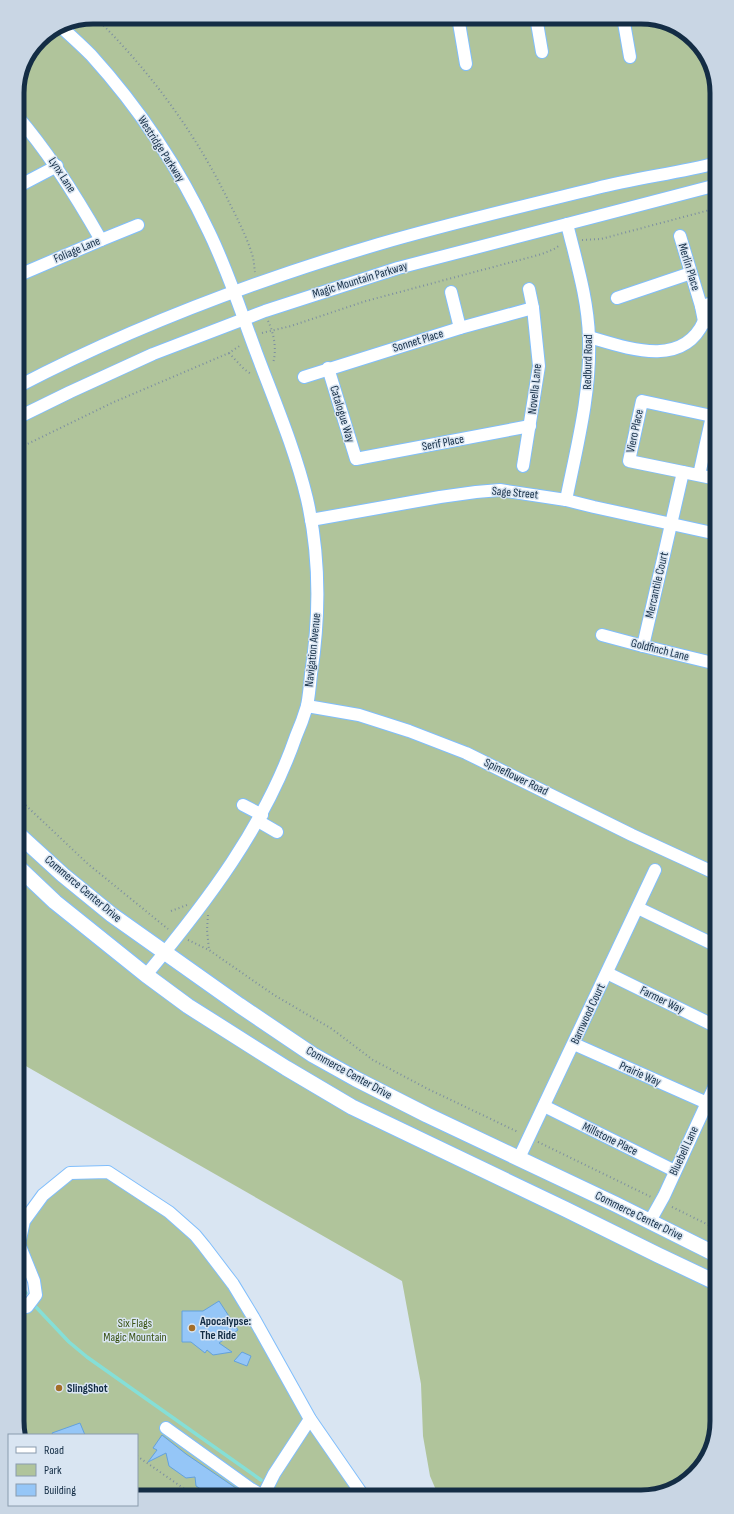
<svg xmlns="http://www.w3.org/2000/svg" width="734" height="1514" font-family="'Sofia Sans Condensed',sans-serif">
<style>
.green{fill:#b0c49b}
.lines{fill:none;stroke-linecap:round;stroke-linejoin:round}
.stream{stroke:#85dfd7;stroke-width:3.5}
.building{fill:#95c6f7;stroke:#63a1dc}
.minor-casing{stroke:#80befc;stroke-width:14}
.major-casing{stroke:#80befc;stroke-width:17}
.path{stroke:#7d8fa1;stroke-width:2;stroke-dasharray:1 3;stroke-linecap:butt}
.minor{stroke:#fff;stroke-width:12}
.major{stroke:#fff;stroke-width:15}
.poi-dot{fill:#a46e28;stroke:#d9e5f2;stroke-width:1.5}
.labels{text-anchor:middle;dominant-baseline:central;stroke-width:3;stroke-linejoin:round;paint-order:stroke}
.street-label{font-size:12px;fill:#142d45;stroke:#d9e5f2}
.poi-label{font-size:12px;font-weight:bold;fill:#142d45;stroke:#d9e5f2;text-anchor:start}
.park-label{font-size:12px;fill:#395213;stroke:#d9e5f2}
.rim{fill:none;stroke:#142d45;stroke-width:5}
</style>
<rect width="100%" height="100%" fill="#d9e5f2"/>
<g class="green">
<polygon points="93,17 647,17 687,32 711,64 717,93 717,1422 704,1464 670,1491 641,1497 439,1497 430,1476 423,1436 421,1384 402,1281 17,1061 17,88 39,39 64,23"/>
<polygon points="108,1172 169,1212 233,1284 365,1497 137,1497 137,1435 20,1435 17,1421 17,1307 36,1295 26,1260 24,1221 70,1173"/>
</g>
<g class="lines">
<g class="stream">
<polyline points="17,1280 26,1293"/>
<polyline points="34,1305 69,1342 87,1357 261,1480"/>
<polyline points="276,1491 284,1497"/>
</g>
</g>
<g class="building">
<polygon points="219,1301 238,1330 219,1343 232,1352 213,1355 207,1350 205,1353 191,1342 182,1342 182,1311 203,1311"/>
<polygon points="242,1352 251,1356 247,1366 234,1361"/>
<polygon points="80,1423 85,1435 53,1435 52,1433"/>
<polygon points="162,1435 186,1454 249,1497 213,1497 196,1486 195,1477 186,1478 169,1466 166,1453 148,1462 157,1450 153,1448"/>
</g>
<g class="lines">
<g class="minor-casing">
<g id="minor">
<polyline points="458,17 466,64"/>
<polyline points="536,17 542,52"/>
<polyline points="623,17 630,57"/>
<path d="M 60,26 C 70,35 81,45 91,55 C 139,108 179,168 209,232 C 228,271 241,312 256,352 C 274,400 295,449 307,499 C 320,556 320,616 311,674 C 310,685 309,696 307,706 C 304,716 300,727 296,736 C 265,826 206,903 146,975"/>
<path d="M 17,116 C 50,154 76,196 101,240"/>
<polyline points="17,187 57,166"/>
<polyline points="680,236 701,306 704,321"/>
<polyline points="17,276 101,240 138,225"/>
<polyline points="451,292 460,328"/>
<polyline points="617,298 691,273"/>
<polyline points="701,306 717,302"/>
<polyline points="704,321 717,325"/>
<path d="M 589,337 C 627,348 683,369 704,321"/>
<polyline points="328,368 356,459 530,426"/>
<polyline points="304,377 460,328 533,308"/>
<path d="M 17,387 C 132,327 254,281 379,244 C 451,223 524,206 597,188 C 637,178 678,173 717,163"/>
<polyline points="17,418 70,392 153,354 265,311 398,268 717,185"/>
<polyline points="523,466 539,366 533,308 529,289"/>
<polyline points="699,475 712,416 642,401 629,461 717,479"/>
<path d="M 566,500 C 577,446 591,393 589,338 C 588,299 576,261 567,224"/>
<polyline points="311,520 440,497 476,492 500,490 566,500 594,507 717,534"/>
<polyline points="602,635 643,646 717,664"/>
<polyline points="643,646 683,472"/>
<polyline points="307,706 359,715 409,731 466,753 632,835 717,874"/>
<polyline points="243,805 262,815"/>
<polyline points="258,821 277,832"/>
<polyline points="638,908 717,946"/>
<polyline points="607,973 717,1027"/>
<polyline points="574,1044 707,1103"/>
<polyline points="544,1106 675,1171"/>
<polyline points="519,1158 655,870"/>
<polyline points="650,1221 664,1196 717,1081"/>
<polyline points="17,1307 27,1307 36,1295 34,1281 19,1244 24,1221 43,1195 70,1173 108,1172 169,1212 195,1235 204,1246 233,1284 253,1317 310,1419 364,1497"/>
<polyline points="166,1428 251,1489 261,1495 265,1492 274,1474 310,1419"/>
</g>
</g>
<g class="major-casing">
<g id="major">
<polyline points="17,833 63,875 112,915 239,1005 313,1055 356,1079 427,1115 615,1204 717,1255"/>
<polyline points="17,866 55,902 146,975 188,1006 286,1068 352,1107 565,1209 658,1255 717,1283"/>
</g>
</g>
<g class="path">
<path d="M 95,17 C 149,70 194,131 227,198 C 236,216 246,235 252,254 C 254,260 254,266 255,272"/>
<polyline points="582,240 601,239 717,208"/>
<path d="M 268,321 C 274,333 277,350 273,363"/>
<polyline points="262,333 291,326 366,301 542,254 554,249 560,245"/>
<polyline points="229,353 244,369 251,374"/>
<polyline points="17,449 114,402 229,353 241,345"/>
<polyline points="17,797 88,864 168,929"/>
<polyline points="171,911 187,905"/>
<polyline points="208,915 207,930 209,950"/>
<polyline points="188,940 209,950 274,995 332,1029 373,1060 428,1089 518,1132"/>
<polyline points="538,1142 651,1197"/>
<polyline points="672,1207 717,1229"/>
<polyline points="137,1456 196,1497"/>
</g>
<use href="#minor" class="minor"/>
<use href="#major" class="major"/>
</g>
<g class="poi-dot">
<circle cx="192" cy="1328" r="4"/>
<circle cx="59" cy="1388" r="4"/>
</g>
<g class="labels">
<g class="street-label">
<text transform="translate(161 149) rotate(57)">Westridge Parkway</text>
<text transform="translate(62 175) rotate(57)">Lynx Lane</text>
<text transform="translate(77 250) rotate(-23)">Foliage Lane</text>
<text transform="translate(689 267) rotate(73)">Merlin Place</text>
<text transform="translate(360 280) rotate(-17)">Magic Mountain Parkway</text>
<text transform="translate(418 341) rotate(-17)">Sonnet Place</text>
<text transform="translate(588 362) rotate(-89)">Redburd Road</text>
<text transform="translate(535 389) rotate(-84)">Novella Lane</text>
<text transform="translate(342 414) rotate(73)">Catalogue Way</text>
<text transform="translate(635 431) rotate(-78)">Viero Place</text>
<text transform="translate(443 443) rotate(-11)">Serif Place</text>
<text transform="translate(515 493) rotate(5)">Sage Street</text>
<text transform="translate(657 585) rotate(-77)">Mercantile Court</text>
<text transform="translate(313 650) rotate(-84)">Navigation Avenue</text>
<text transform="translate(660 650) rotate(14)">Goldfinch Lane</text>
<text transform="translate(516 777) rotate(26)">Spineflower Road</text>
<text transform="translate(83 889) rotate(40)">Commerce Center Drive</text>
<text transform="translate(662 1000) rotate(26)">Farmer Way</text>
<text transform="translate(588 1014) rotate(-65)">Barnwood Court</text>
<text transform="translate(349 1073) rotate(29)">Commerce Center Drive</text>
<text transform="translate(640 1074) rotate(24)">Prairie Way</text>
<text transform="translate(610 1139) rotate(26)">Millstone Place</text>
<text transform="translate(684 1151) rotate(-65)">Bluebell Lane</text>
<text transform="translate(639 1216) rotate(26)">Commerce Center Drive</text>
</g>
<g class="poi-label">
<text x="200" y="1321">Apocalypse:<tspan x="200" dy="14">The Ride</tspan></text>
<text x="67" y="1388">SlingShot</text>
</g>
<g class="park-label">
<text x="135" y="1323">Six Flags<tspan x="135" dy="14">Magic Mountain</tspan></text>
</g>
</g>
<path d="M0 0H734V1514H0ZM93 24H641A69 69 0 0 1 710 93V1421A69 69 0 0 1 641 1490H93A69 69 0 0 1 24 1421V93A69 69 0 0 1 93 24Z" fill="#c9d6e4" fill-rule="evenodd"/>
<path class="rim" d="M93 24H641A69 69 0 0 1 710 93V1421A69 69 0 0 1 641 1490H93A69 69 0 0 1 24 1421V93A69 69 0 0 1 93 24Z"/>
<rect x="8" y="1434" width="130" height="72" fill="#d9e5f2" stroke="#8a9bad"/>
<rect x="16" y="1447" width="20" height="6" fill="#ffffff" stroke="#8a9bad"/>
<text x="44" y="1454" font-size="12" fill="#142d45">Road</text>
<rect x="16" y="1464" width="20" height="12" fill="#b0c49b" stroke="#8a9bad"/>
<text x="44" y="1474" font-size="12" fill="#142d45">Park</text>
<rect x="16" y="1484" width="20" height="12" fill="#95c6f7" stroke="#8a9bad"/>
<text x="44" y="1494" font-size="12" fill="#142d45">Building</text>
</svg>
